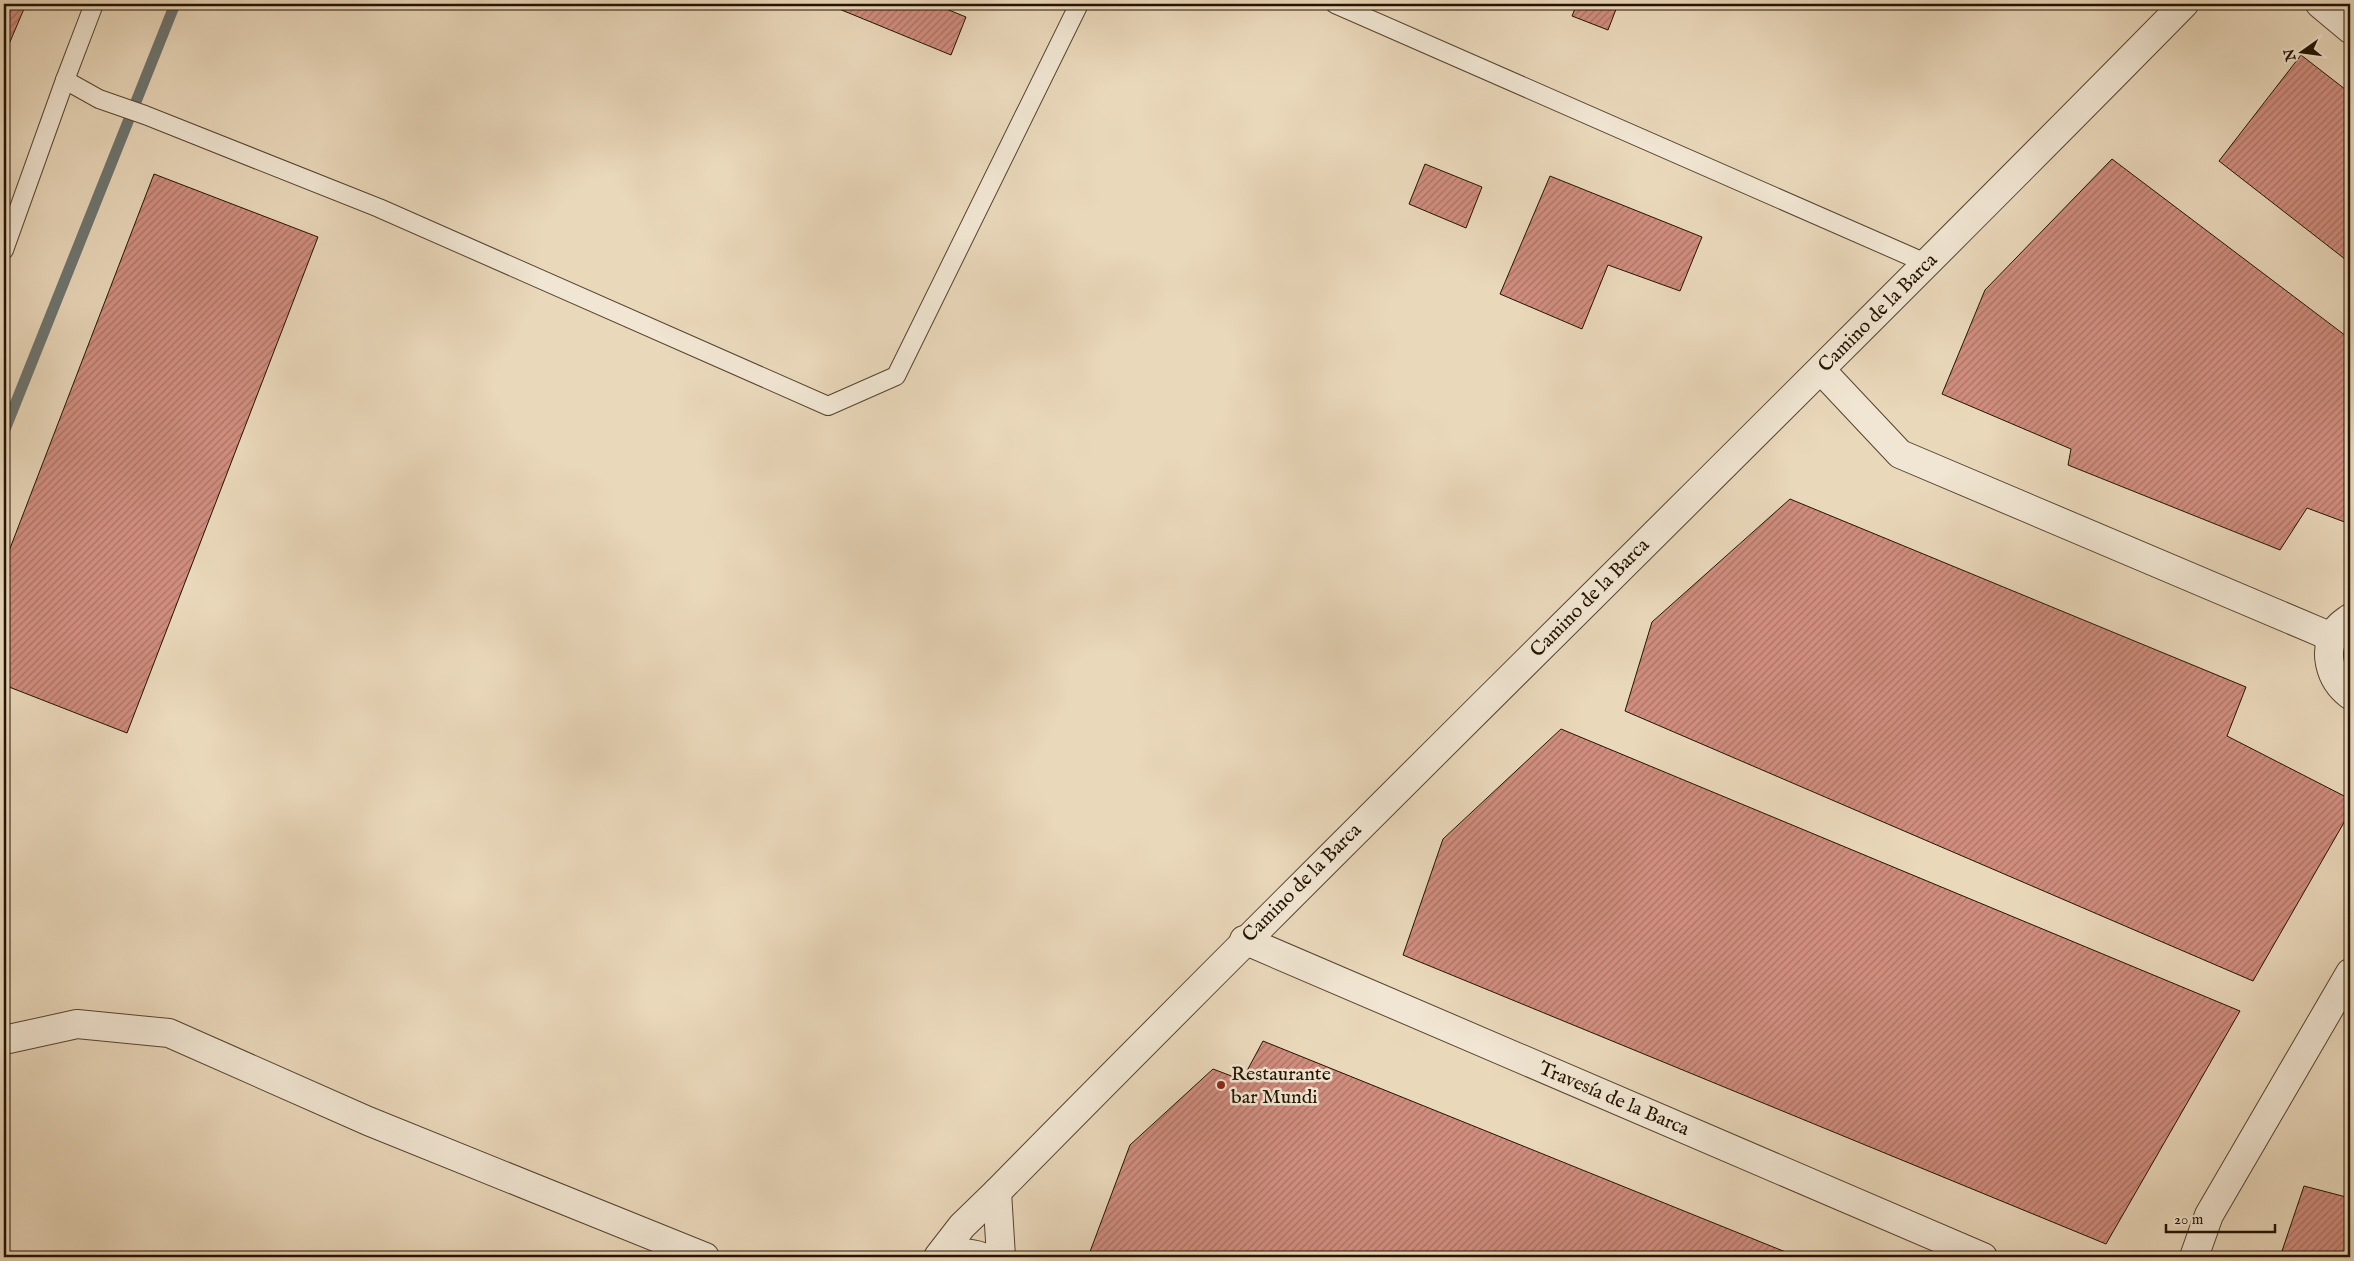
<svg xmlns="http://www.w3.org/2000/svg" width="2354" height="1261" font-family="'IM FELL English',serif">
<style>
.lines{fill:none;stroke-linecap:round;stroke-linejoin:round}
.stream{stroke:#6d7571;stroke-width:11}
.building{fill:url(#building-hatch);stroke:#241300}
.lane-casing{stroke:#56442f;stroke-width:20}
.street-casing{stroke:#56442f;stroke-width:30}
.lane{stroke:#f1e6d3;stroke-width:18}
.street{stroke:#f1e6d3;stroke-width:28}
.poi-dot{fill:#8f2418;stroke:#f1e6d3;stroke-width:2}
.labels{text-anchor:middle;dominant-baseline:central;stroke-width:5;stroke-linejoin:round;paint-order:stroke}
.street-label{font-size:20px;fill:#241300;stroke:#f1e6d3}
.poi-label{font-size:20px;fill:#241300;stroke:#f1e6d3;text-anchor:start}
</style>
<defs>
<pattern id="building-hatch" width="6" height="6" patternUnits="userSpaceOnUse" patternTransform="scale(1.25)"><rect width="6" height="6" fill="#d08d7e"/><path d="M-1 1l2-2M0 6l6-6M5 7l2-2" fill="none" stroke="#a97265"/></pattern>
</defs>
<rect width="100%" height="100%" fill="#ead8bb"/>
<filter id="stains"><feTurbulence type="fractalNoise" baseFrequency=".004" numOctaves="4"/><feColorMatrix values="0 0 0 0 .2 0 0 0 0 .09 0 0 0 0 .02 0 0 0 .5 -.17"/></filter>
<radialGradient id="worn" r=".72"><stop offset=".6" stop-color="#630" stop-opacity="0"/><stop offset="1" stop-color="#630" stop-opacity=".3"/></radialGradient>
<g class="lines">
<polyline class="stream" points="4,432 175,4"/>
</g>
<g class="building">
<polygon points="4,4 26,4 4,56"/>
<polygon points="827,4 934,4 966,17 951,55"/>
<polygon points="1577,4 1618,4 1608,30 1572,16"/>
<polygon points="2301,55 2350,93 2350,263 2219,161"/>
<polygon points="2112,159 2350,339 2350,524 2307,508 2280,550 2068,465 2071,449 1942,394 1985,290"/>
<polygon points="1425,164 1482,187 1466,228 1409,204"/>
<polygon points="154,174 318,237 127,733 4,685 4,564"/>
<polygon points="1550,176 1702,237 1680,291 1608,265 1582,329 1500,294"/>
<polygon points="1790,499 2246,687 2227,736 2350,799 2350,812 2253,981 1625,711 1652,622"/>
<polygon points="1561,729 2240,1011 2106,1244 1403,955 1443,839"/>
<polygon points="1263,1041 1798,1257 1088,1257 1130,1145 1213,1069 1242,1080"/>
<polygon points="2304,1186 2350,1198 2350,1257 2280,1257"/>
</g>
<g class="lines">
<g class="lane-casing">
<g id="lane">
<polyline points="1335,4 1928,264"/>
<polyline points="65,80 99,99 145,115 379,208 828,406 896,376 1079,4"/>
<polyline points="4,250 65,80 94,4"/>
</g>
</g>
<g class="street-casing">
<g id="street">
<polyline points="2320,4 2350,29"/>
<polyline points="1821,370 1900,454 2334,638"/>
<path d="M 2350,618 C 2346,621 2341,624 2338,628 C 2321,650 2330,680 2350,695"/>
<polyline points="1244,940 1983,1257"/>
<polyline points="4,1040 77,1024 169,1033 368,1121 705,1257"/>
<path d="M 997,1192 C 1389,793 1792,403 2184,4"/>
<polyline points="938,1257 962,1226 997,1192 1001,1257"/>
<path d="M 940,1257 C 955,1251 968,1252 983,1257"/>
<polyline points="2194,1257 2209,1215 2350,973"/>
</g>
</g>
<use href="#lane" class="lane"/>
<use href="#street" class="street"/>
</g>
<circle class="poi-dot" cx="1221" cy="1085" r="5"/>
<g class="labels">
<g class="street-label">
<text transform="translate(1878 313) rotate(-45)">Camino de la Barca</text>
<text transform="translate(1590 598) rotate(-45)">Camino de la Barca</text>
<text transform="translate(1302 883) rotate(-45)">Camino de la Barca</text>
<text transform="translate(1614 1099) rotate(23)">Travesía de la Barca</text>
</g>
<g class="poi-label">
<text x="1231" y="1074">Restaurante<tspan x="1231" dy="23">bar Mundi</tspan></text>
</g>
</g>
<rect width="2354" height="1261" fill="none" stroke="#ead8bb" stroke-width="20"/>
<rect x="5" y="5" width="2344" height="1251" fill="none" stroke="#241300" stroke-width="2.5"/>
<rect x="10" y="10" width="2334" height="1241" fill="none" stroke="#241300"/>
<g transform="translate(2302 52) rotate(256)" stroke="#f1e6d3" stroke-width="4" paint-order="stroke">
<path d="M0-4L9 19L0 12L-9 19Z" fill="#241300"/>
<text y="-8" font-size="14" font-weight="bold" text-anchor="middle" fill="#241300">N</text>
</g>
<path d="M2166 1224v8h109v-8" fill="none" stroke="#241300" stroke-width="2.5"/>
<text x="2174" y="1224" font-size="15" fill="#241300" stroke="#f1e6d3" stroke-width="4" paint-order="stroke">20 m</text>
<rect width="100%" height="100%" filter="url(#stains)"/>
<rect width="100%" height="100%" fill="url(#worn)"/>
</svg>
